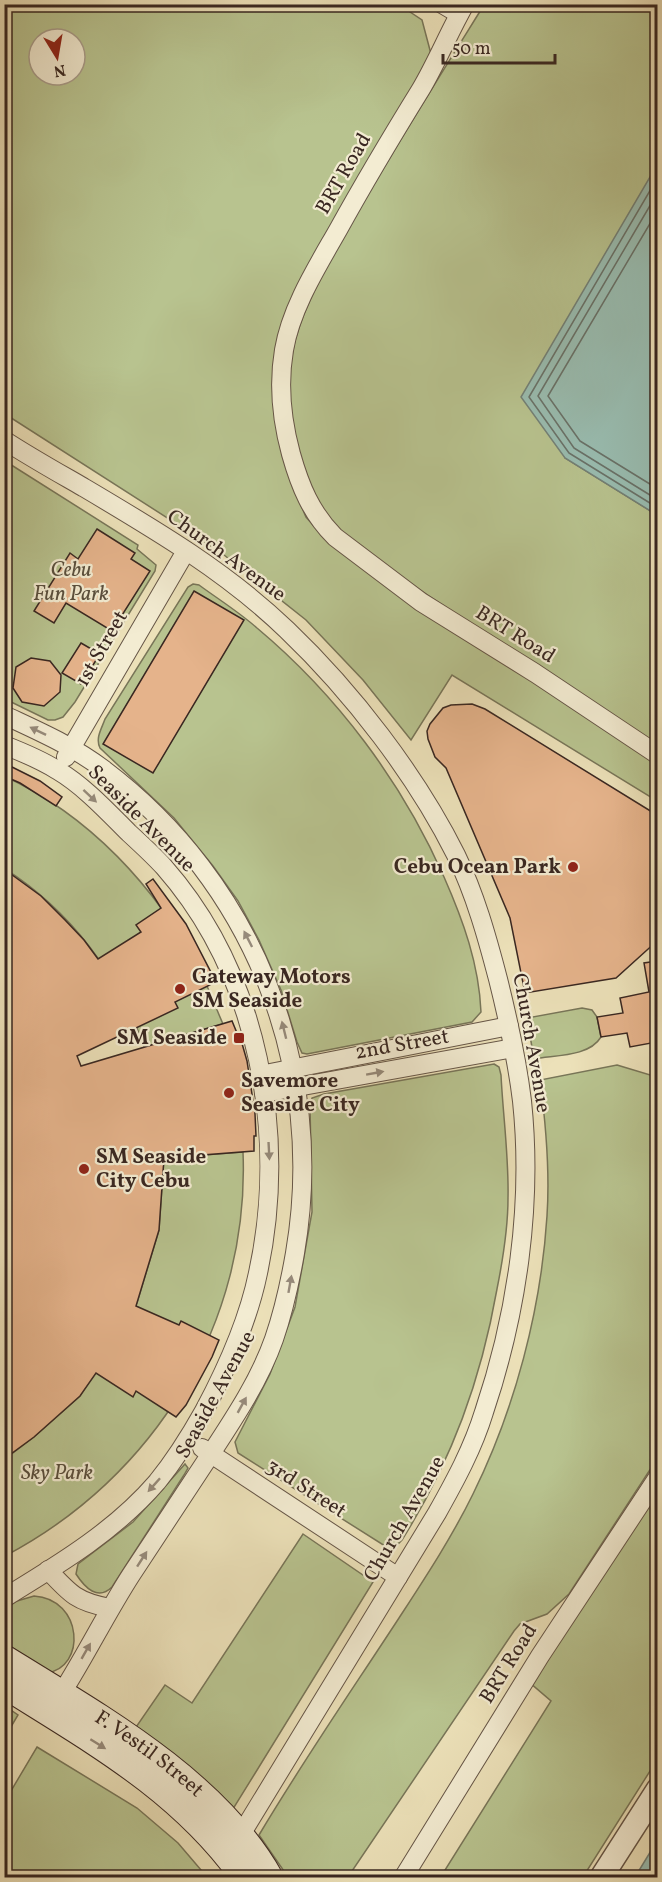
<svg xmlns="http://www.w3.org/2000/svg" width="662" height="1882" font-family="Vollkorn,serif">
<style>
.green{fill:#b8c38f;stroke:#787558;stroke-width:1.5;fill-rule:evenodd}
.water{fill:#99bdb1;stroke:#738177;stroke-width:1.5}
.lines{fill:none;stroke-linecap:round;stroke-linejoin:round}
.shore{stroke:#697269;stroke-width:1.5}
.building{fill:#e5b38b;stroke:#392721;stroke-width:1.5}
.minor-casing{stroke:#665647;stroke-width:20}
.tertiary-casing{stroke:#665647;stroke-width:25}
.secondary-casing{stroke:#392721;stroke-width:28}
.minor{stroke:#f3ecd2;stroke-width:18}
.tertiary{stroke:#f3ecd2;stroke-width:22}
.secondary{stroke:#f3ecd2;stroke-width:26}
.oneway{fill:#968a7a}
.poi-dot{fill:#8f2418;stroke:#f3ecd2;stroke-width:2}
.labels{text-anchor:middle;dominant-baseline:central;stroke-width:4.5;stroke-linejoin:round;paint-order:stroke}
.street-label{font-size:21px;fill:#392721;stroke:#f3ecd2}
.park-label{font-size:21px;font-style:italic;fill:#594e3c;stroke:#f3ecd2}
.poi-label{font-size:21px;font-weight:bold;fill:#392721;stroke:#f3ecd2;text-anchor:start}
</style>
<rect width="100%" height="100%" fill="#ece1b9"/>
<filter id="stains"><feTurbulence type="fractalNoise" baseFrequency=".00333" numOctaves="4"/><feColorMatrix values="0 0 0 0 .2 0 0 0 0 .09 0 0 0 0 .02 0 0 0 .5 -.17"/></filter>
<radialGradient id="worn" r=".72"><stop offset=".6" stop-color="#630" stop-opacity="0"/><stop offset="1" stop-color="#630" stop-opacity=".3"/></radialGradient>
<g class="green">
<path d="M 398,4 L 422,20 L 431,54 L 282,335 L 296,494 L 306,517 L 320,533 L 657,761 L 657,801 L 452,675 L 411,740 L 363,680 L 306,620 L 219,551 L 5,414 L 4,5 ZM 39,39 L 75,39 L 75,75 L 39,75 Z"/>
<path d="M 484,5 L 657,5 L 657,177 L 565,458 L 657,515 L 657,744 C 572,687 484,635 400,576 C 378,561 334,532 321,511 C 316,503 313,492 310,483 C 293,441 284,396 293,350 C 301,308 331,259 352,222 C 394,148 439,77 484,5 Z"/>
<polygon points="5,461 138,545 137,549 156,565 155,571 75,702 63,717 55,720 48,720 5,699"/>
<path d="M 193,584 L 199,585 C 218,599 239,612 257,628 C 337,695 402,782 444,877 C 463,920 479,964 481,1012 L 472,1022 L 307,1054 L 302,1053 L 297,1042 L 281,990 L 259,940 L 238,901 L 213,866 L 174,818 L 100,748 C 95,738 102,728 105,719 L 188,587 Z"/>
<path d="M 4,776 C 89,815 156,887 199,969 C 208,986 215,1006 223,1024 L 144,1047 C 120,976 69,910 5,869 Z"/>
<path d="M 582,1008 L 592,1010 L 597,1017 L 601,1037 C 589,1057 555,1055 534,1059 L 527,1018 Z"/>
<path d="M 494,1064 L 499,1067 L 501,1075 C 503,1116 509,1157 508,1198 C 508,1228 503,1259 497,1289 C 481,1380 452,1460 402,1540 C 397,1546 393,1548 385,1546 L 238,1453 L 235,1442 L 270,1374 L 295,1307 L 312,1212 L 310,1105 L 312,1098 L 324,1094 Z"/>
<path d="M 617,1065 L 657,1077 L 657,1459 L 569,1594 L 547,1614 L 520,1624 L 514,1631 L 348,1877 L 288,1877 L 259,1835 C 303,1761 352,1690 399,1618 C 425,1578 452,1537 473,1494 C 515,1409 541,1310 547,1216 C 550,1171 546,1125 540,1080 Z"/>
<path d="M 243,1152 C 250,1323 155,1477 5,1556 L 5,1459 L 34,1437 L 80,1396 L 137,1303 L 159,1230 L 164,1158 Z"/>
<path d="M 185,1464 L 188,1468 L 184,1475 L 112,1587 C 98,1601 85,1588 76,1574 L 78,1564 L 133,1522 Z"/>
<polygon points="657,1490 657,1760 583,1877 440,1878 551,1701 529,1682"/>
<polygon points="303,1534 373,1582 233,1809 134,1730 165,1685 192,1703"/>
<path d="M 34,1596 C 83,1599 87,1668 46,1673 L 5,1646 L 5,1609 L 17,1601 Z"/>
<polygon points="5,1706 18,1715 5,1737"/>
<polygon points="37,1747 137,1808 178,1843 207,1877 5,1877 5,1801"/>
</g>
<g class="water">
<polygon points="657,165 658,515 657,515 565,458 521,397"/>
<polygon points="657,1841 657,1877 635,1877"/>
</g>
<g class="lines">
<g class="shore">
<polyline points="658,177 529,397 569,453 658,508"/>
<polyline points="658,192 538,396 574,448 658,500"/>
<polyline points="658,210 548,396 580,441 658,489"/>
</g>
</g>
<g class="building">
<polygon points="97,529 135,553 131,559 150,571 112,631 66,603 54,623 34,611 70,553 78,559"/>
<polygon points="194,591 244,620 153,773 103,744"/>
<polygon points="81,643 100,654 81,684 62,673"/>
<polygon points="31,658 50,661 61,675 60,692 44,706 22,702 13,688 16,667"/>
<polygon points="472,704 485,709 657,815 657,941 616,978 525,993 510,918 446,768 435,757 428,739 427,731 430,724 443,708 451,705"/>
<polygon points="4,763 40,781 62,797 56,806 20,783 4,776"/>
<polygon points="4,869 41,896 65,920 84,940 98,959 141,932 136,925 161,908 146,884 153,879 186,924 216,982 175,1002 178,1008 77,1056 81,1066 232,1021 237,1033 239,1033 247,1061 255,1114 256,1136 254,1136 254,1151 164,1158 159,1230 136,1306 179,1325 181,1321 219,1340 212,1357 186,1405 176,1417 136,1391 133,1397 96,1373 80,1396 34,1437 4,1459"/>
<polygon points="657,961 657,1042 630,1047 627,1033 601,1037 597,1017 623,1013 620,998 649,992 644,963"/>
</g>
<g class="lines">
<g class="minor-casing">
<g id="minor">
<polyline points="442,4 459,14"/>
<path d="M 465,4 C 449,32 437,62 421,89 C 392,136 364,183 338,230 C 317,267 291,308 284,350 C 278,385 282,421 291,454 C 300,486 311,513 335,537 L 421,602 L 535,673 L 658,755"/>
<path d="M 4,440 C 30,457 57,472 83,487 C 154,529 227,572 287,630 C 352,692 416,775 456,855 C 475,894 487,937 498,979 C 508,1019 517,1060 522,1101 C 533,1205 517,1314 484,1412 C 473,1448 455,1481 437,1513 L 234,1846"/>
<path d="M 4,715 C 38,731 73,746 103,769 C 253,882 327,1067 295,1253 C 290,1282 284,1310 274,1339 C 260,1379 235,1417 212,1452 C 185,1493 158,1534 131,1575 C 104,1617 83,1661 56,1702"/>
<path d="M 4,745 C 22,752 41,760 57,770 C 84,786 107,811 129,833 C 141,844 153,855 164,867 C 259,975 288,1135 258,1273 C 248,1322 227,1368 204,1411 C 190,1436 175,1460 157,1482 C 115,1531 58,1565 4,1598"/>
<polyline points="66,757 186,551"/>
<polyline points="260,1075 509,1026"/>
<polyline points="264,1093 513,1048"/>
<polyline points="202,1448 398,1577"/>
<path d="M 48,1570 C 70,1594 77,1602 110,1608"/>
<polyline points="403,1878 540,1656 658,1477"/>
</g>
</g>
<g class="tertiary-casing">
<polyline id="tertiary" points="601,1878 658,1789"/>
</g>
<g class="secondary-casing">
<g id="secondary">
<path id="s1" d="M 4,1658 C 96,1715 216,1781 270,1878"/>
<path d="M 4,1685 C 93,1741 182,1790 244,1878"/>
</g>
</g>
<use href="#minor" class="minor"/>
<use href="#tertiary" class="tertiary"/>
<use href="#secondary" class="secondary"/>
</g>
<defs><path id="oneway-solid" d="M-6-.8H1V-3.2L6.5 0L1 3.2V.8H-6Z" transform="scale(1.5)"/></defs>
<g class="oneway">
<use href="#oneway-solid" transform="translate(38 731) rotate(-154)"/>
<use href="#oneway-solid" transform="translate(90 796) rotate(43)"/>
<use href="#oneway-solid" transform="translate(248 939) rotate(-117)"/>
<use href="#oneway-solid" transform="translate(284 1030) rotate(-104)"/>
<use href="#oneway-solid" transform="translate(375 1073) rotate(-10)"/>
<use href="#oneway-solid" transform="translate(269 1151) rotate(87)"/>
<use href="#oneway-solid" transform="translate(290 1284) rotate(-80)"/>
<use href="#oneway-solid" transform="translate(242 1405) rotate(-61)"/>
<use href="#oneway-solid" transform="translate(154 1485) rotate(132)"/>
<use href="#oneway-solid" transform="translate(142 1559) rotate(-57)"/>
<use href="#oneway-solid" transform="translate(86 1651) rotate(-60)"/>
<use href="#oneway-solid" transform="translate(98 1744) rotate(32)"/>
</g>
<g class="poi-dot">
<circle cx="573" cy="867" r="6"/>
<circle cx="180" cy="989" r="6"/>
<rect x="233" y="1032" width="12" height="12" rx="3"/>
<circle cx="229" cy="1093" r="6"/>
<circle cx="84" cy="1169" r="6"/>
</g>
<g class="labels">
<g class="street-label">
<text transform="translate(344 174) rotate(-60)">BRT Road</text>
<text transform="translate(226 556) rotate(36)">Church Avenue</text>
<text transform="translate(515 635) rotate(32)">BRT Road</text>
<text transform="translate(102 649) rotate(-60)">1st Street</text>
<text transform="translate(141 819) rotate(45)">Seaside Avenue</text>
<text transform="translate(531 1043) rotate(80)">Church Avenue</text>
<text transform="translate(402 1045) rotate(-10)">2nd Street</text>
<text transform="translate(216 1395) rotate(-61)">Seaside Avenue</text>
<text transform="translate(306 1489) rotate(33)">3rd Street</text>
<text transform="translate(405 1519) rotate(-60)">Church Avenue</text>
<text transform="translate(509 1664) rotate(-58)">BRT Road</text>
<text stroke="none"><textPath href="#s1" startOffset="174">F. Vestil Street</textPath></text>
</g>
<g class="park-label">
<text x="71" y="570">Cebu<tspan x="71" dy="24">Fun Park</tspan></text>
<text x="57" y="1473">Sky Park</text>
</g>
<g class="poi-label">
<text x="561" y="867" text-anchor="end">Cebu Ocean Park</text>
<text x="192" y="977">Gateway Motors<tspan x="192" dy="24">SM Seaside</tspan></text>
<text x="227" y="1038" text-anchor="end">SM Seaside</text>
<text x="241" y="1081">Savemore<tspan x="241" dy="24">Seaside City</tspan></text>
<text x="96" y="1157">SM Seaside<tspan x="96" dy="24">City Cebu</tspan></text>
</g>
</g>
<rect width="662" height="1882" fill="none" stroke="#ece1b9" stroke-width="24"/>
<rect x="6" y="6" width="650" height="1870" fill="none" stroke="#392721" stroke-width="3"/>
<rect x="12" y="12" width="638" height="1858" fill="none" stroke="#392721" stroke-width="1.5"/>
<g transform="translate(57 57) rotate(169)"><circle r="28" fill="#f3ecd2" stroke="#a99d8b" stroke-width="1.5"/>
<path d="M0-4.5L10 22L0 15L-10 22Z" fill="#8f2418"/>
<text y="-9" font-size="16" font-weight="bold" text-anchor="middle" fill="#392721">N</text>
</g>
<path d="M443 54v9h112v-9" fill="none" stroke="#392721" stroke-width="3"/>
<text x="452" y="54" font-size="18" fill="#392721" stroke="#f3ecd2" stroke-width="4.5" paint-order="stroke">50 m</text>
<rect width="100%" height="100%" filter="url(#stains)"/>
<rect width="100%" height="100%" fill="url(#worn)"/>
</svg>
